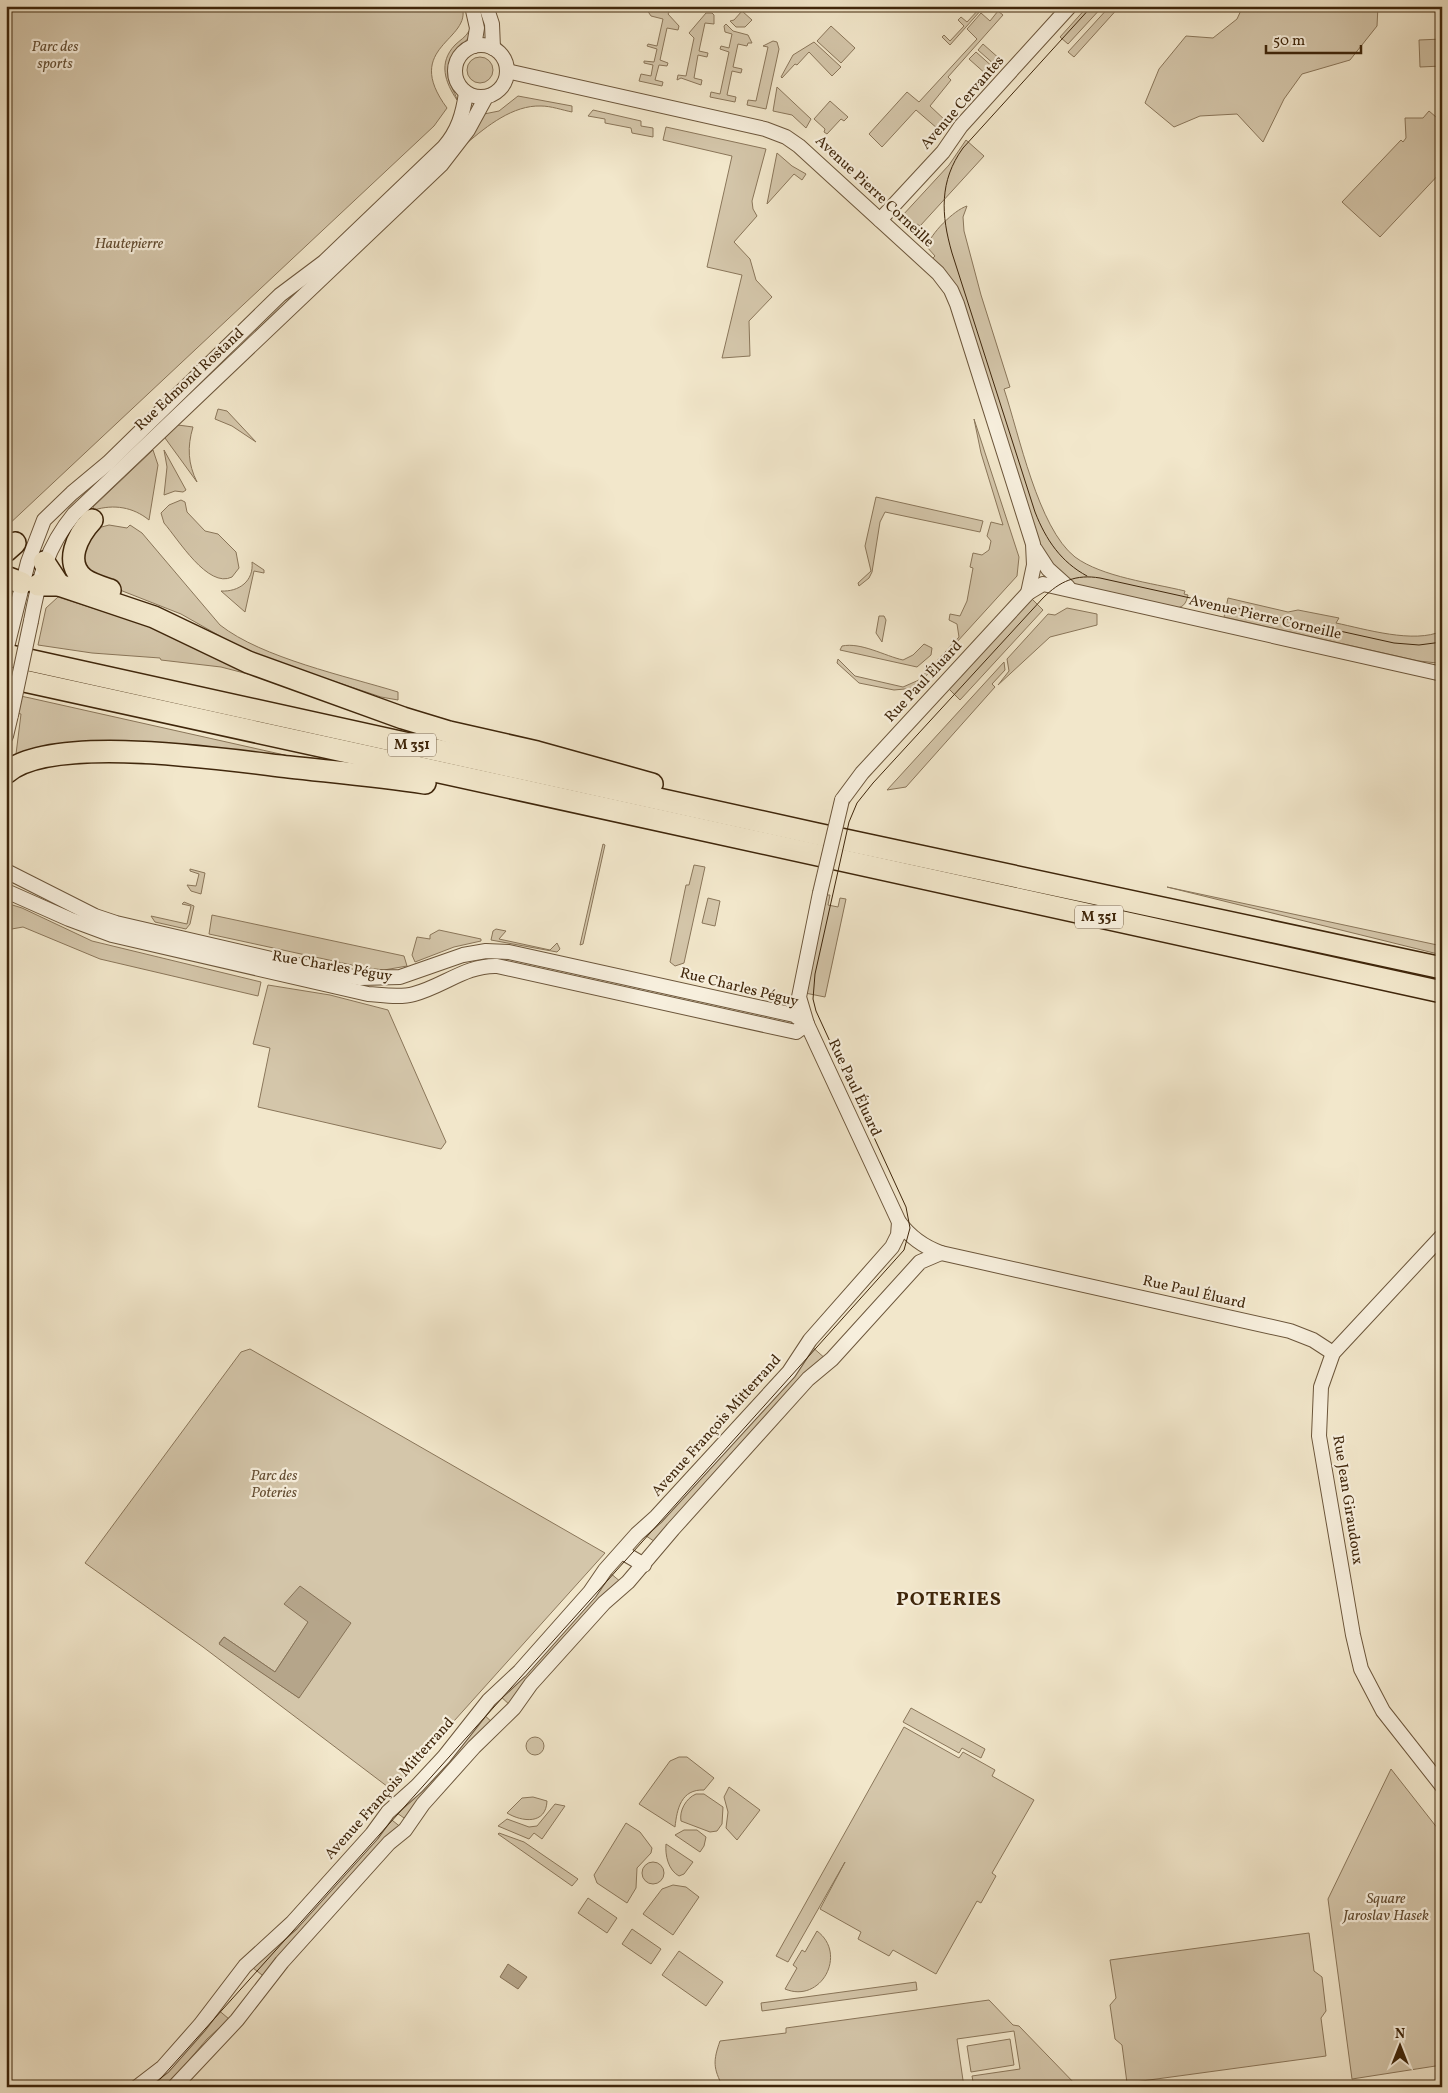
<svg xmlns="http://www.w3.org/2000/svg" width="1448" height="2093" font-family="Vollkorn,serif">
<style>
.green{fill:#d4c6aa;stroke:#8a765a;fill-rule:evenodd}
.water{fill:#b5a58a;stroke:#867257}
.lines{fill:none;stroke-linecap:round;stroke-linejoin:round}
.minor-casing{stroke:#6c563b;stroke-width:16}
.highway-casing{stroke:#3f260b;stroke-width:24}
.minor{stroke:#f7efdd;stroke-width:14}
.highway{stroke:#f2e7cb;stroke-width:21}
.tram{stroke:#3f260b;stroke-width:1}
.minor-bridge-casing{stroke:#6c563b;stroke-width:16;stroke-linecap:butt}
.minor-bridge{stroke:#f7efdd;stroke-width:14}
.labels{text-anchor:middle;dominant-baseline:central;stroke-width:4.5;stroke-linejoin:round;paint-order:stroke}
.shield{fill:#f7efdd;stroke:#76624a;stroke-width:1}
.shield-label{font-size:14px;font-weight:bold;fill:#3f260b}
.park-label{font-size:15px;font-style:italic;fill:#644e33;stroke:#f7efdd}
.street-label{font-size:15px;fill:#3f260b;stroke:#f7efdd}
.district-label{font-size:20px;font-weight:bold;letter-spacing:1px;fill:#3f260b;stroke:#f7efdd}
</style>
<rect width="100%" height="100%" fill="#f2e7cb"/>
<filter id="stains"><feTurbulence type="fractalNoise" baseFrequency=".004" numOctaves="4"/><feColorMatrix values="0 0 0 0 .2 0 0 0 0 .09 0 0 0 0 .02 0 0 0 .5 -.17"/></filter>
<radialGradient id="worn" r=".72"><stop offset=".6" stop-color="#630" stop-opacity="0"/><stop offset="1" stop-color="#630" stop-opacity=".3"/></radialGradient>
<g class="green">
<path d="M 6,6 L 462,6 C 473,41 401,46 447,108 L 434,126 L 6,527 Z"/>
<polygon points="634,6 672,7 668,14 679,26 678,30 667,28 660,60 668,63 667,66 659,65 655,80 663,82 662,86 639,81 641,74 651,76 653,65 644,63 644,61 654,62 657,49 647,46 648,44 657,46 663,19 651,16 647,10"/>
<polygon points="1088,6 1103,6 1068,44 1060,37"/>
<polygon points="1110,6 1120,6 1074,57 1068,52"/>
<polygon points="1243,6 1378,6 1377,26 1350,60 1302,74 1284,99 1263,142 1237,114 1200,116 1174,127 1145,103 1159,69 1186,36 1213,38 1237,19"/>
<polygon points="981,7 982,9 950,45 942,37 944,35 950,41 964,26 958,20 961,17 967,22"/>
<polygon points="742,11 752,20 745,27 736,27 730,21 734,20"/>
<polygon points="998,11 1003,15 948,77 951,80 930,106 946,121 938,129 916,110 882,147 869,134 907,92 919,102 977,39 967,29 981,13 990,21"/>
<polygon points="706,13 712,13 714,15 714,24 705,23 699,51 708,53 707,57 698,55 694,78 702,80 701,85 681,78 677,80 678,75 686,76 694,38 689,33"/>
<polygon points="726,24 733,31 748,35 752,43 748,43 747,46 738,44 733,67 742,69 741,73 732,71 727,95 736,97 735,102 710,97 711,92 720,94 729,52 720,49 721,46 729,48 732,34 725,32 724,26"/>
<polygon points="831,26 855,48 841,63 817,41"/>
<path d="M 469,31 L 472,31 C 465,48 446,52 448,74 C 448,84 455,91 457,100 C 445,82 438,63 455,45 C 460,40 466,37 469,31 Z"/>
<polygon points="1442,39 1442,66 1420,67 1419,40"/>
<polygon points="773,41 777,42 779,49 766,109 747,105 748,100 756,101 768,47 763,46"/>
<polygon points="814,42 841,67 832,76 809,52 797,65 795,64 782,78 781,77 793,55"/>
<polygon points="983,44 1001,60 996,66 978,50"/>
<polygon points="976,52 994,68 987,75 969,59"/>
<circle cx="480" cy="70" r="13"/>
<polygon points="777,87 811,119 806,128 792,115 773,111"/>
<path d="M 518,96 L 572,106 L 572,112 C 562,110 551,106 541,106 C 513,105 487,126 467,143 L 484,114 L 499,111 Z"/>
<polygon points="830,101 848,117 844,121 841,119 827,134 824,132 825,129 814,119"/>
<polygon points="593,110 641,121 641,126 653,128 653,137 632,133 631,128 605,123 605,119 588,116"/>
<polygon points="1429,111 1436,117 1442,117 1442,171 1380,237 1342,202 1401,140 1403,142 1406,138 1405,118 1423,118"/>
<polygon points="666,127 766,149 752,201 753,209 757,216 734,242 750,259 756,280 772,297 749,321 750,356 722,358 742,275 707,267 732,156 663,140"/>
<polygon points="966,140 984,156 920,226 917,224 914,227 902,216 949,165"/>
<polygon points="777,153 792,166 806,174 802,180 794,174 767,204"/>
<path d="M 967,206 L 963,217 L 964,231 L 981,295 L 1010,387 L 1004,389 C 1019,434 1038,528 1075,557 C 1102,577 1152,583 1185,591 L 1184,594 L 1188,595 C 1186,604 1183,608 1174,608 L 1081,587 L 1067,580 L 1042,554 L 959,293 L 932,259 L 935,256 L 927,247 C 930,234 954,210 967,206 Z"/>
<polygon points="218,409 227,411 256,442 232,426 215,419"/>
<polygon points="974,419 1019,557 1017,576 915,688 894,690 859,683 837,663 838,659 855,676 903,687 919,680 959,637 957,624 949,620 950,614 960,616 967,601 973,568 970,567 973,553 982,555 989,550 991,541 987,536 991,522 1003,525 981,453"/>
<path d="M 178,425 L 193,427 C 187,447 188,464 197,482 L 165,438 Z"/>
<path d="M 153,450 L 158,465 L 149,520 C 133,507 114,504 94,510 L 93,507 Z"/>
<polygon points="164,450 186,490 183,492 175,491 164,495 167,467"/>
<polygon points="876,497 983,521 980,532 885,512 880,522 872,572 869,578 859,586 858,583 871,571 865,546"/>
<path d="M 181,500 L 185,502 L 187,512 L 205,531 L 218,534 L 236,552 L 239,568 L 232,577 C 208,589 178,539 164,523 L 161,513 L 169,505 Z"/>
<path d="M 109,525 L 127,528 L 130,525 L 142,533 L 220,625 C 262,658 346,676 398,692 L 398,700 L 381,697 L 250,653 L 181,614 L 97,581 L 84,573 L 79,552 L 98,528 Z"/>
<path d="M 252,562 L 264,570 L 264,573 L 254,571 L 245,612 L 221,591 C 239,592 254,581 252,562 Z"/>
<polygon points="58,597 152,627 247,671 248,674 221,667 161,660 160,658 92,653 38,645 46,608"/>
<polygon points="1031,598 1043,610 960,700 948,688"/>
<path d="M 1228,598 L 1288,612 L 1298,610 L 1339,618 L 1336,623 C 1365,629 1414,644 1442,631 L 1442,659 L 1437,663 L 1419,661 L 1224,617 Z"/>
<polygon points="1067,608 1097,614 1097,625 1050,637 998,685 1009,671 1007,659 1048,614 1055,615"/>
<polygon points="879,616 884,616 886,620 882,642 876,633"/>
<path d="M 924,644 L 932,648 L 931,655 L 917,667 L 840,650 L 842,646 C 861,642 885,656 903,660 L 913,655 Z"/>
<polygon points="1004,662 1005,670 992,684 995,687 906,787 887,790"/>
<polygon points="6,693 30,698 298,758 96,744 60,744 16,754 21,714 6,711"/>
<polygon points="603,844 605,845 583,944 580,945"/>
<polygon points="694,865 705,867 684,963 675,966 670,962 686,885 689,885"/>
<polygon points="190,869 205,873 201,894 191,891 187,885 196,886 199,874 190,871"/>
<polygon points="1167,887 1442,946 1442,955"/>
<polygon points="827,895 830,895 828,905 838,907 840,898 846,899 825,997 805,993"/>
<polygon points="708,898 720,901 715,926 702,923"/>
<polygon points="184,902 194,906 190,924 186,929 155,922 151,916 187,924 191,906 182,904"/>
<polygon points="6,903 22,908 92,941 261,982 258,996 100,959 23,927 6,930"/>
<polygon points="212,915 404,956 407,966 384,970 361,967 209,934"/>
<polygon points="496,929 506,931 499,939 550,950 557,943 560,949 557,952 491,940 493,931"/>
<polygon points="439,930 481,939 481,941 454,947 415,962 412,955 417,937 430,939 430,935"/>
<polygon points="268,985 330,995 388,1010 446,1142 441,1149 258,1107 270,1048 253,1044"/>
<polygon points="810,1345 827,1360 657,1543 643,1534"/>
<path d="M 250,1349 L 605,1553 L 392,1790 L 203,1647 L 85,1563 L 241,1352 ZM 309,1621 L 299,1698 L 219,1643 L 224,1637 L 275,1672 Z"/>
<polygon points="609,1572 622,1583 511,1706 499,1695"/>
<polygon points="911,1708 985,1749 981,1758 962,1748 959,1753 903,1722"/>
<polygon points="482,1713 494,1724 407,1820 394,1811"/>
<polygon points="904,1727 959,1758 963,1752 995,1770 992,1776 1034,1800 992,1873 996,1876 981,1903 977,1901 936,1974 893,1950 889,1956 858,1939 861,1932 820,1909 845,1862 788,1962 776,1956"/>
<circle cx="535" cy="1746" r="9"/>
<path d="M 679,1757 L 687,1757 L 714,1778 L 704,1790 C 681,1789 677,1809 675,1827 L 639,1804 L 670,1761 Z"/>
<polygon points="1391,1769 1442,1834 1442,2065 1352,2079 1328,1899"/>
<polygon points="729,1787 760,1810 737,1840 726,1828 728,1812 724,1797"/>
<path d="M 696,1794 L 704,1794 L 723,1807 L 722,1824 L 717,1831 L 710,1832 L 681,1821 C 679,1811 686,1798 696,1794 Z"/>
<path d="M 533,1797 L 547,1801 C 546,1825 522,1822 507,1813 L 522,1798 Z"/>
<polygon points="555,1804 565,1806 542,1839 534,1833 529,1839 498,1826 507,1819 529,1827 537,1826"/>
<polygon points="388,1817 402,1828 266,1978 253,1968"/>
<polygon points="626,1823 640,1832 652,1848 651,1853 637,1868 636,1888 627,1903 597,1883 594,1875"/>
<polygon points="684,1830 697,1830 706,1837 704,1846 700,1852 675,1835"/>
<polygon points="499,1833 524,1842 578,1879 572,1886 498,1834"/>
<path d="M 666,1844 L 693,1862 L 684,1874 L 679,1876 C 668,1870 665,1855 666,1844 Z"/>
<circle cx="653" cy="1873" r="11"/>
<polygon points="673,1885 686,1887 699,1897 673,1935 643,1914 662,1889"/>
<polygon points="588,1898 617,1918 607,1933 578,1913"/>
<polygon points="632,1929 661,1949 651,1964 622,1944"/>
<path d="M 817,1931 C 848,1954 821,2004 785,1989 L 797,1968 L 793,1965 L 802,1950 L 805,1952 Z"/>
<polygon points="1309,1933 1314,1971 1322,1977 1326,2011 1321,2018 1326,2056 1127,2083 1122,2045 1115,2039 1110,2005 1116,1998 1110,1960"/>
<polygon points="679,1951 723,1982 706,2006 662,1975"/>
<polygon points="916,1982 917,1990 762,2011 761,2003"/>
<path d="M 989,2000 L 1013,2025 L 1019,2026 L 1078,2087 L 974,2087 L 972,2076 L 1020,2069 L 1014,2031 L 957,2039 L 964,2087 L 723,2087 C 713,2068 713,2061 720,2041 L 786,2033 L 786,2028 Z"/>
<polygon points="216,2008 229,2019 207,2039 166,2087 158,2084 155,2087 149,2087"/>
<polygon points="1010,2039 1014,2065 971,2072 967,2046"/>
</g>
<g class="water">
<polygon points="300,1586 351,1623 299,1698 219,1644 224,1637 275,1672 308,1622 284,1604"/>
<polygon points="508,1964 527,1977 518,1989 500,1977"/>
</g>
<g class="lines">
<g class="minor-casing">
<g id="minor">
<polyline points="472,6 477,28 474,46"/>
<polyline points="486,6 492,24 493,48"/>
<circle cx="481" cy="71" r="26"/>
<polyline points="507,71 765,129 786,137 799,146 938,273 951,290 957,304 1033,544 1034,565 1028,593"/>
<polyline points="880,220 943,152 961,126 1070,6"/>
<polyline points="1035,549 1048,569 1068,587"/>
<path d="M 31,621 C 39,579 46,548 74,514 L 441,165 L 468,130 L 486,97"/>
<path d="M 6,651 L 28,562 L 44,520 L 72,493 L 108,463 L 280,295 L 324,262 L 444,147 C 458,131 463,114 466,93"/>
<polyline points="6,736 11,715"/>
<polyline points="842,800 862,773 1028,593 1043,584 1442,674"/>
<polyline points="6,871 95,916 116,923 327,972 360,978 400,977 463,955 486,951 509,952 794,1015 807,1024"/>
<path d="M 6,891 L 69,919 L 112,935 L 368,994 C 383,995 400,998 414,994 C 444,986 466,965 497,966 L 796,1032 L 807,1024"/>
<path d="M 820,893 L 799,997 L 807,1024 L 899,1222 C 910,1237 924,1247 941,1253 L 1290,1331 L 1313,1340 L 1333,1353"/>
<polyline points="1442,1236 1333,1353 1321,1387 1319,1436 1353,1635 1361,1669 1383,1711 1442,1786"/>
<polyline points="622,1552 644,1565"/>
<polyline points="137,2087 163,2067 200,2025 245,1966 292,1923 372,1834 388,1812 417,1786 444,1757 489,1700 520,1671 590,1592 605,1570 637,1534 656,1517 789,1372 810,1340 892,1247 898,1235 899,1222"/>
<polyline points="174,2087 237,2020 282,1962 389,1843 405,1830 423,1804 474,1747 514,1708 531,1684 604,1603 628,1582 673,1529 808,1379 832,1359 920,1262 941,1253"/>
</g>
</g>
<g class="highway-casing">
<g id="highway">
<path d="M 92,520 C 78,535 63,563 84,579 C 91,584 101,587 110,590"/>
<polyline points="6,551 15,543"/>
<polyline points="44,562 59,585"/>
<polyline points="6,577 22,583"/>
<polyline points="38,585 59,585 154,617 248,662 403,718 449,732 537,752 652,784"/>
<polyline points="6,655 817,834 1442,968"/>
<polyline points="6,677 1442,992"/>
<path d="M 6,773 C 52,733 228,760 289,767 C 334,772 380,776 425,783"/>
</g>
</g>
<use href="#minor" class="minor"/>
<use href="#highway" class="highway"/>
<g class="tram">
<path d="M 1087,576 C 1061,562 1046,540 1035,512 L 952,253 C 941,215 939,181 963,148 L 1092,6"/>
<path d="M 153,2087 L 904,1250 L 910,1228 L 906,1207 L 816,1011 L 813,999 L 815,974 L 849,822 L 857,803 L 873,783 L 1043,598 C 1060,581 1076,574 1100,578 L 1394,643 L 1419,645 L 1442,642"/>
</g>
<g class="minor-bridge-casing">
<g id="minor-bridge">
<polyline points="11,715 31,621"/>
<polyline points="820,893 842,800"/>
</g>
</g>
<use href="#minor-bridge" class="minor-bridge"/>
</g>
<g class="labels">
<g class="shield">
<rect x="388" y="733.5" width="48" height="23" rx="4"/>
<rect x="1075" y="905.5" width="48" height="23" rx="4"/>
</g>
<g class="shield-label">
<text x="412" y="745">M 351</text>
<text x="1099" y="917">M 351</text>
</g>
<g class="park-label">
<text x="55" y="47">Parc des<tspan x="55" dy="17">sports</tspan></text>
<text x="129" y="244">Hautepierre</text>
<text x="274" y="1476">Parc des<tspan x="274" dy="17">Poteries</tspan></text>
<text x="1386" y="1899">Square<tspan x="1386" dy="17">Jaroslav Hasek</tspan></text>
</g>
<g class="street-label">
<text transform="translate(963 103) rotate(-49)">Avenue Cervantes</text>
<text transform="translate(874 192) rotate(43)">Avenue Pierre Corneille</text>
<text transform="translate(190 380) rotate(-43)">Rue Edmond Rostand</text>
<text transform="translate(1265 618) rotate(13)">Avenue Pierre Corneille</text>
<text transform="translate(924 682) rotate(-47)">Rue Paul Éluard</text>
<text transform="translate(332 967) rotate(10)">Rue Charles Péguy</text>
<text transform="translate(739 988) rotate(14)">Rue Charles Péguy</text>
<text transform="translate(854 1088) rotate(65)">Rue Paul Éluard</text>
<text transform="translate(1194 1293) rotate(13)">Rue Paul Éluard</text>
<text transform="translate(717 1426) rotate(-48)">Avenue François Mitterrand</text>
<text transform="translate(1347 1500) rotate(81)">Rue Jean Giraudoux</text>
<text transform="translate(390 1789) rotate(-48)">Avenue François Mitterrand</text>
</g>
<g class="district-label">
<text x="949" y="1600">POTERIES</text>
</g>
</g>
<rect width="1448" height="2093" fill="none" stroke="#f2e7cb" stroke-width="25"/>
<rect x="8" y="8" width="1433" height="2078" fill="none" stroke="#3f260b" stroke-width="2.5"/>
<rect x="12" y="12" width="1423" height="2068" fill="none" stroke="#3f260b"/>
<g transform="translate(1400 2046)" stroke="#f7efdd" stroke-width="4" paint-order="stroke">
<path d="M0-4L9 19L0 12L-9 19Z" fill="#3f260b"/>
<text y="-8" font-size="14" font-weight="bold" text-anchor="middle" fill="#3f260b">N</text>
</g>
<path d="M1266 45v8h95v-8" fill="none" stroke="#3f260b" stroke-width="2.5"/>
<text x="1273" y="45" font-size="15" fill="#3f260b" stroke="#f7efdd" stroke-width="4" paint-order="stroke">50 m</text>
<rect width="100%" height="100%" filter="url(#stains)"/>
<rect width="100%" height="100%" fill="url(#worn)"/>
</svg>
